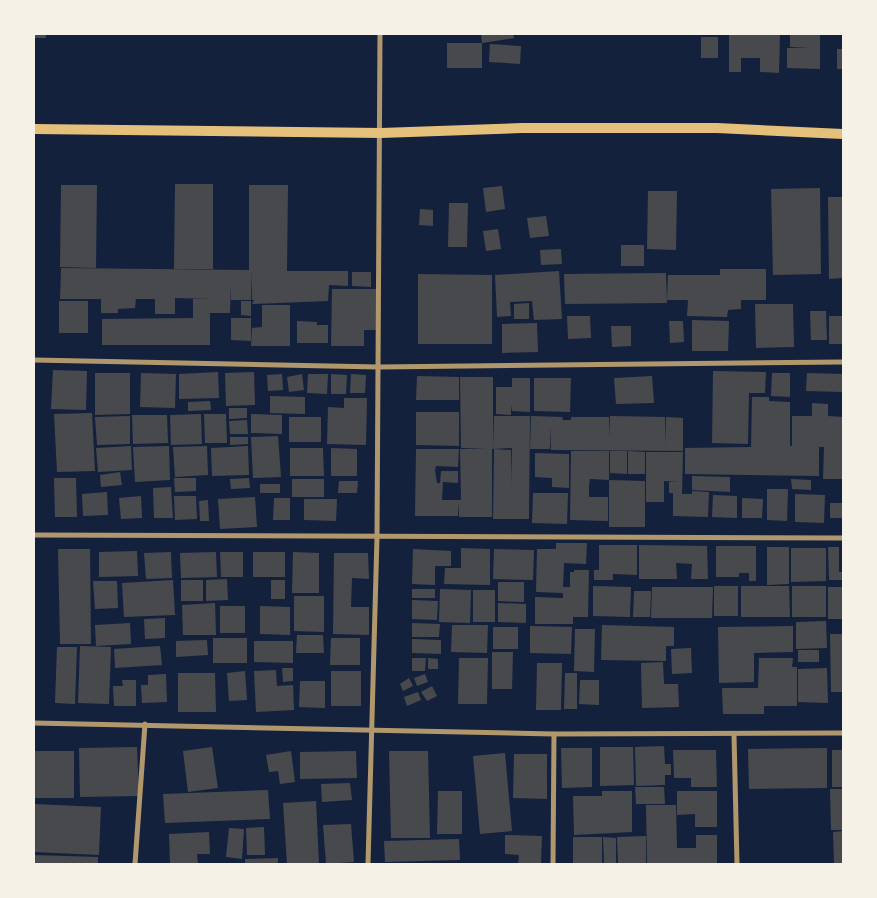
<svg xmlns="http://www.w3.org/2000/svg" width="877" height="898" font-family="'PT Sans Narrow',sans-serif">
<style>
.building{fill:#48494c}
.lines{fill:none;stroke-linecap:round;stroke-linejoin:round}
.minor{stroke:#b1986c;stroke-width:5}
.secondary{stroke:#e5c07b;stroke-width:10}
</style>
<rect width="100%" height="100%" fill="#14213d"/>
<g class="building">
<rect x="34" y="34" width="12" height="4"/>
<polygon points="481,34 513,34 514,38 482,43"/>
<polygon points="729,34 780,34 779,73 760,72 760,58 741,58 741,72 729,72"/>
<polygon points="790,34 820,34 820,69 787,68 787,48 811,48 790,47"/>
<rect x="701" y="37" width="17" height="21"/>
<rect x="447" y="43" width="35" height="25"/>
<polygon points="490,44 521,46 520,64 489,62"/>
<rect x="837" y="49" width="6" height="20"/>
<polygon points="175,184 213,184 213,269 174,269"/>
<polygon points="61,185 97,185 96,268 60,267"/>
<polygon points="249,185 288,185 287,271 348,271 348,286 329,285 328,301 252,304 254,300 252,300 251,270 251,300 231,300 231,283 230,313 210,313 210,345 102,345 102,319 193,318 193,299 211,299 175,298 175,314 155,314 155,299 136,299 135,308 118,309 118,313 101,313 101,299 60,299 61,268 249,270"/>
<polygon points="502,186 505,209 486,212 483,188"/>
<polygon points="820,188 821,274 773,275 771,189"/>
<polygon points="648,191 677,191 676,250 647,249"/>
<polygon points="828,197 843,197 843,278 829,279"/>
<polygon points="449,203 468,203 467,247 448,247"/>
<polygon points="420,209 433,210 433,226 419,225"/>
<polygon points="546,216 549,236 530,238 527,218"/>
<polygon points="498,229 501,249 486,251 483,231"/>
<rect x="621" y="245" width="23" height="21"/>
<polygon points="561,249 562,264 541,265 540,250"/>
<polygon points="720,269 766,269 766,300 741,300 741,309 728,310 727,317 725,317 687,316 688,300 667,300 668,275 720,275"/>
<polygon points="559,271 562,319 534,320 532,301 510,302 511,316 497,317 495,275"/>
<polygon points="352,272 371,272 371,287 352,286"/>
<polygon points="666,273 667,303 565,304 564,274"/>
<polygon points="418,274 492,275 492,344 418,344"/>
<polygon points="332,289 378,289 378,330 364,330 364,346 331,346"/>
<rect x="59" y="301" width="29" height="32"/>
<polygon points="241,301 251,301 251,316 241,315"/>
<polygon points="529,303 529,319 514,319 514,304"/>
<polygon points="755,304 793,304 794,347 756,348"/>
<polygon points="262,305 290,305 290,346 251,346 252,328 262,327"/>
<polygon points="810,311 826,311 827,340 811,340"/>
<polygon points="567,316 590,316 591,338 568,339"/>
<rect x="829" y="316" width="14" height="28"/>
<polygon points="231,318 251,318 251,341 231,340"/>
<polygon points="692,320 729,321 728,351 692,351"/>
<polygon points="297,321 317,322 317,325 328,325 328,343 297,343"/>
<polygon points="669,321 683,321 684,342 670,343"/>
<polygon points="537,323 538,352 502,353 502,324"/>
<polygon points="611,326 631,326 631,346 612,347"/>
<polygon points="53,370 87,371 86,410 51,409"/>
<polygon points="713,371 766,372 765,393 749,393 748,444 712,443"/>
<polygon points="218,372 219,398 179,399 179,374"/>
<polygon points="254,372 255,405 226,406 225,373"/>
<polygon points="95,373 130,373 130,414 95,415"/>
<polygon points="141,373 176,374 175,408 140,407"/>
<polygon points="772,373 790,373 790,397 771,396"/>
<polygon points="807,373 843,374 843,392 806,391"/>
<polygon points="282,374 283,390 268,391 267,375"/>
<polygon points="302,374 304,390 289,392 287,377"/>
<polygon points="308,374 328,374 327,394 307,393"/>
<polygon points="331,374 347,375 346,394 331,394"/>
<polygon points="351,374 366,375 365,393 350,393"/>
<polygon points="417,376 459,377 459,400 416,400"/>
<polygon points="652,376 654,403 616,404 614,378"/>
<polygon points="460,377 493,377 493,449 488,449 492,449 492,517 459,517 459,502 458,516 415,516 416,449 459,449 458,467 436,466 435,470 437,483 440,483 441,471 458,471 458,483 443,482 442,500 461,500 460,449 487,449 461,448"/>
<polygon points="512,378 530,378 530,412 512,411 511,405 511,415 496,414 496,387 512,387"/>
<polygon points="534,378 571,378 570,412 534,411"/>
<polygon points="270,396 305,397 305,414 270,413"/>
<polygon points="752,397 769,397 769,401 790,402 790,446 792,446 792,416 812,416 812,403 828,404 828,416 843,417 843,479 823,479 824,447 819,447 819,476 685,474 685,448 751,447"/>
<polygon points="344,398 367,398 366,445 327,444 328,407 344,408"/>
<polygon points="210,401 211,410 188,411 188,402"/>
<polygon points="229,408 247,408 247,418 229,419"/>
<polygon points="416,412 459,412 459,446 416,445"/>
<polygon points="92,413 95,471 57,472 54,414"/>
<polygon points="201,414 202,444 171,445 170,415"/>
<polygon points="204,414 226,414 227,443 205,443"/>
<polygon points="251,414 282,415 282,434 251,433"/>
<polygon points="132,415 167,415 168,443 133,444"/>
<polygon points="130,416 130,444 97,445 95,417"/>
<polygon points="494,416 530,416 529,519 493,519 494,449 511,450 511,486 512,448 493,449"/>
<polygon points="531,416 562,417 563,420 571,420 571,444 571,417 609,417 609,438 610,416 665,417 665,446 666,417 683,418 683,451 551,450 551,426 550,449 530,449"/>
<rect x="289" y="417" width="32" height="25"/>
<polygon points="247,420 248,434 230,434 229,421"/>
<polygon points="278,436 281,477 253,478 251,437"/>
<polygon points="230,437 248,437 248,444 230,445"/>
<polygon points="131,446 132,470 98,472 96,448"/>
<polygon points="169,446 170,480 135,482 133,447"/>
<polygon points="207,446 208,475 175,477 173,447"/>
<polygon points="248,446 249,475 212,476 211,448"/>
<polygon points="290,448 323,448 324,476 290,476"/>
<polygon points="331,448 357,449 357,476 331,476"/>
<polygon points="571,451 609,451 609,480 590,479 589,485 589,497 608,497 608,521 570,520"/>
<polygon points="610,451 627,451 627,474 610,473"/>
<polygon points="628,451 645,452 645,474 628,474"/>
<polygon points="646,452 683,452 682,494 692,494 692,491 709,492 708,517 673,516 673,493 669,493 669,482 679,482 664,481 664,502 646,502"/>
<polygon points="535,453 569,454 569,488 552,487 552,478 535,477"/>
<polygon points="120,472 122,485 101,487 100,475"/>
<polygon points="692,476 730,477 730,492 692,490"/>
<polygon points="54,478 76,478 77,517 55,517"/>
<polygon points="174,478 196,478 196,491 175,492"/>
<polygon points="249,478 250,488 231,489 230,479"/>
<rect x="292" y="479" width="32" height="18"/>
<polygon points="791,479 811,480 811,490 792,489"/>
<polygon points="609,480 645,481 645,527 609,527"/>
<polygon points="339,481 358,481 357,493 338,493"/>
<rect x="260" y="484" width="20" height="9"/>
<polygon points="171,487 173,518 154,518 153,488"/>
<polygon points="767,489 788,489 787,521 767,520"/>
<polygon points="107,492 108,515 83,516 82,494"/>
<polygon points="533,493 568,493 567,524 532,523"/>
<polygon points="795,494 825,495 824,523 795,522"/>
<polygon points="713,495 737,496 737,518 712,517"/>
<polygon points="141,496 142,518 121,519 119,498"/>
<polygon points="174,496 196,496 197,519 175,520"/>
<polygon points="255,497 257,527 220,529 218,499"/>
<polygon points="274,498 290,498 290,520 273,520"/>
<polygon points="742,498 763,499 762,518 742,518"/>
<polygon points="304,499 337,499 336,521 304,520"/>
<polygon points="208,500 209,521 200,521 199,501"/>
<rect x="830" y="503" width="13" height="15"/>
<polygon points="556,543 587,543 586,564 564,563 563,587 570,587 570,572 574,572 574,570 589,570 588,617 573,617 573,624 535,624 535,597 563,598 563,593 536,592 537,549 556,549"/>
<polygon points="599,545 637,545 637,575 613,574 613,580 594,580 594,570 599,570"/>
<polygon points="639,545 707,546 708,579 691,579 692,564 676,563 677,579 639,579"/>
<polygon points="716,546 756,546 756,581 749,581 749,573 739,573 739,577 716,577"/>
<polygon points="767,547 789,547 789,584 767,585"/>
<polygon points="828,547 839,547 839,572 843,572 843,580 829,580"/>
<polygon points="461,548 490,549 490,585 444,584 445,568 461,568"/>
<polygon points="791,548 826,548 826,581 791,582"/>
<polygon points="58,549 90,549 91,644 60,644"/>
<polygon points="413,549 451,551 451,566 435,566 435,585 412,584"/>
<polygon points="494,549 534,550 533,580 493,579"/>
<polygon points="137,551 138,576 99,577 99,552"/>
<polygon points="171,552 172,578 146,579 144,553"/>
<polygon points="216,552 217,577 181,578 180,553"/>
<polygon points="220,552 243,552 243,577 221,577"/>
<rect x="253" y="552" width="32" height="25"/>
<polygon points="293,552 319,553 319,593 292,593"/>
<polygon points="334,553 368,553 369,579 352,578 351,607 369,607 369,635 333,634"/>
<polygon points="227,579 228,600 206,601 206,580"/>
<polygon points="173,580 175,615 124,617 122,583"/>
<rect x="181" y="580" width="22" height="21"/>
<rect x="271" y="580" width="14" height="19"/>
<polygon points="93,581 117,581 118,608 95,609"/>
<polygon points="498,582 524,582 524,602 498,601"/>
<polygon points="593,586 631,587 630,617 593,616"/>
<rect x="714" y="586" width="24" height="30"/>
<polygon points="741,586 789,586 790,617 741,617"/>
<rect x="792" y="586" width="34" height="31"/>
<polygon points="652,587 713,587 712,618 651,618"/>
<rect x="828" y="587" width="15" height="32"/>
<rect x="412" y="589" width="23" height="9"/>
<polygon points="440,589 471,590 470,623 439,622"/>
<rect x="473" y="590" width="22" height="32"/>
<polygon points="634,591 651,591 650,617 633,617"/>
<polygon points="294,596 324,596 324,632 294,631"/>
<polygon points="412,600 438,601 437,620 412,619"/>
<polygon points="215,603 216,635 183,635 182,605"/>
<polygon points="498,603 526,604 526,623 498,622"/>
<rect x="220" y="606" width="25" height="27"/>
<polygon points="260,606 290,607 290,635 260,634"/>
<polygon points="165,618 165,638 145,639 144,619"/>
<polygon points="826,621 827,648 796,649 796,622"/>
<polygon points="130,623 131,644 96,646 95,625"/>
<polygon points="412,623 440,624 439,637 412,637"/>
<polygon points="452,625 488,625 487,653 451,652"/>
<polygon points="602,625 674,627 674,646 666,646 666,661 601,660"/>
<polygon points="530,626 572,627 571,654 530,653"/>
<polygon points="793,626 793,652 754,653 754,682 719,683 718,627"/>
<rect x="493" y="627" width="25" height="22"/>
<polygon points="575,629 595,629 594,672 574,671"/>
<polygon points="830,634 843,634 843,692 831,692"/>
<polygon points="297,635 323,635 324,653 296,653"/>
<rect x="213" y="638" width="34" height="25"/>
<polygon points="331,638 360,638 360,665 330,665"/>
<polygon points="412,639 441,640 441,654 412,653"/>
<polygon points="207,640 208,655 176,657 176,641"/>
<polygon points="254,641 293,641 293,663 254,662"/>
<polygon points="80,646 111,647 109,704 78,703"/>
<polygon points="160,646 162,665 115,668 114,649"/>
<polygon points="57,647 77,647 75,704 55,703"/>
<polygon points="691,648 692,673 672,674 671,649"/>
<rect x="798" y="650" width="21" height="12"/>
<polygon points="492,652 513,652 512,689 492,689"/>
<polygon points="412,658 426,658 425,671 412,671"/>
<polygon points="428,658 438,659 438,669 428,669"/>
<polygon points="459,658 488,658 487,704 458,704"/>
<polygon points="759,658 793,658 792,667 797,667 797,706 764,706 764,714 723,714 722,688 758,688"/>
<polygon points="663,662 664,684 678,684 679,707 642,708 641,663"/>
<polygon points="537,663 562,663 561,710 536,710"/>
<polygon points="282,668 293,668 293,681 283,682"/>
<polygon points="827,668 828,703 798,702 798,669"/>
<polygon points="276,670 277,686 293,685 294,710 256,712 254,671"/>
<polygon points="245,671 247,700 229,701 227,673"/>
<rect x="331" y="671" width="30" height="35"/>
<polygon points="178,673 215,673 216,712 178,712"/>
<polygon points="565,673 577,673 577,709 564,709"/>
<polygon points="166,674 167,702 142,703 141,685 148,685 148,675"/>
<polygon points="425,674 428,682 417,686 414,678"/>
<polygon points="409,678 413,686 403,691 400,684"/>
<polygon points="122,680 136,680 136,706 114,706 113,686 123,686"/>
<polygon points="580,680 599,680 599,705 579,704"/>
<polygon points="300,681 325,681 325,708 299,707"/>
<polygon points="432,686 437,696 427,701 421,692"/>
<polygon points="418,692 421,700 407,706 404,697"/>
<polygon points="664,746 665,764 671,764 671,775 665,775 665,785 636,786 635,747"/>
<polygon points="137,747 139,796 80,797 79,748"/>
<polygon points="212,747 218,788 188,792 183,751"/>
<polygon points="600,747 633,747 634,785 600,786"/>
<polygon points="561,748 592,748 592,787 562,788"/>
<polygon points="827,748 827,788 749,789 748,749"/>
<polygon points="673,750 716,750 717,787 691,787 691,778 674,778"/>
<rect x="832" y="750" width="11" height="37"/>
<rect x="34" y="751" width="40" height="47"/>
<polygon points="291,751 295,782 280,784 278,771 269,772 266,755"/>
<polygon points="356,751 357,778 300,779 300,752"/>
<polygon points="389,751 428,751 430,838 391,838"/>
<polygon points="505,753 512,831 480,834 473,756"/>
<polygon points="514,754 547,754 547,799 513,798"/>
<polygon points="350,783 352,800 322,802 321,784"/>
<polygon points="635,787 664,787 665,804 636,804"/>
<polygon points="830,789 843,789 843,830 831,830"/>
<polygon points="268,790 270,819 165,823 163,794"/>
<polygon points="438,791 462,791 462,834 437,834"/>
<polygon points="602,791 632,791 632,832 574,835 573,796 602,796"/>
<polygon points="677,791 717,791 717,827 695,827 695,814 677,815"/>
<polygon points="316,801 319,864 287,864 283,803"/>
<polygon points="34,804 101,807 99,855 34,852"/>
<polygon points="646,805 676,805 677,848 696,848 696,835 717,835 717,864 647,864"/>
<polygon points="351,824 354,862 326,864 323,825"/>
<polygon points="264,827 265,855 247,855 246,828"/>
<polygon points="229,828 244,829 242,859 226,857"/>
<polygon points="843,831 843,864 834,864 833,832"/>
<polygon points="209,832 210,854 197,854 198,864 170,864 169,834"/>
<polygon points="505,835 542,836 541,864 518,864 519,855 505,854"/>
<polygon points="646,836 646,864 618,864 617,837"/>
<rect x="573" y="837" width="29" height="27"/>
<polygon points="603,837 616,838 616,864 604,864"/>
<polygon points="459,839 460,860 385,862 384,841"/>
<polygon points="34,855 98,857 98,864 34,864"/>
<polygon points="278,858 278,864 245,864 245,859"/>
</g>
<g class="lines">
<g class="minor">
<polyline points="34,360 379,367 843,362"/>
<polyline points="34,535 843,538"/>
<polyline points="34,723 554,734 843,733"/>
<polyline points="734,735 737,864"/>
<polyline points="135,864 145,724"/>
<polyline points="368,864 377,537 380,34"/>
<polyline points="553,864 554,734"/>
</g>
<polyline class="secondary" points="34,129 381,133 522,128 717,128 843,134"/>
</g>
<rect width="877" height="898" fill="none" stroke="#f6f1e7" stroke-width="70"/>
</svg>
